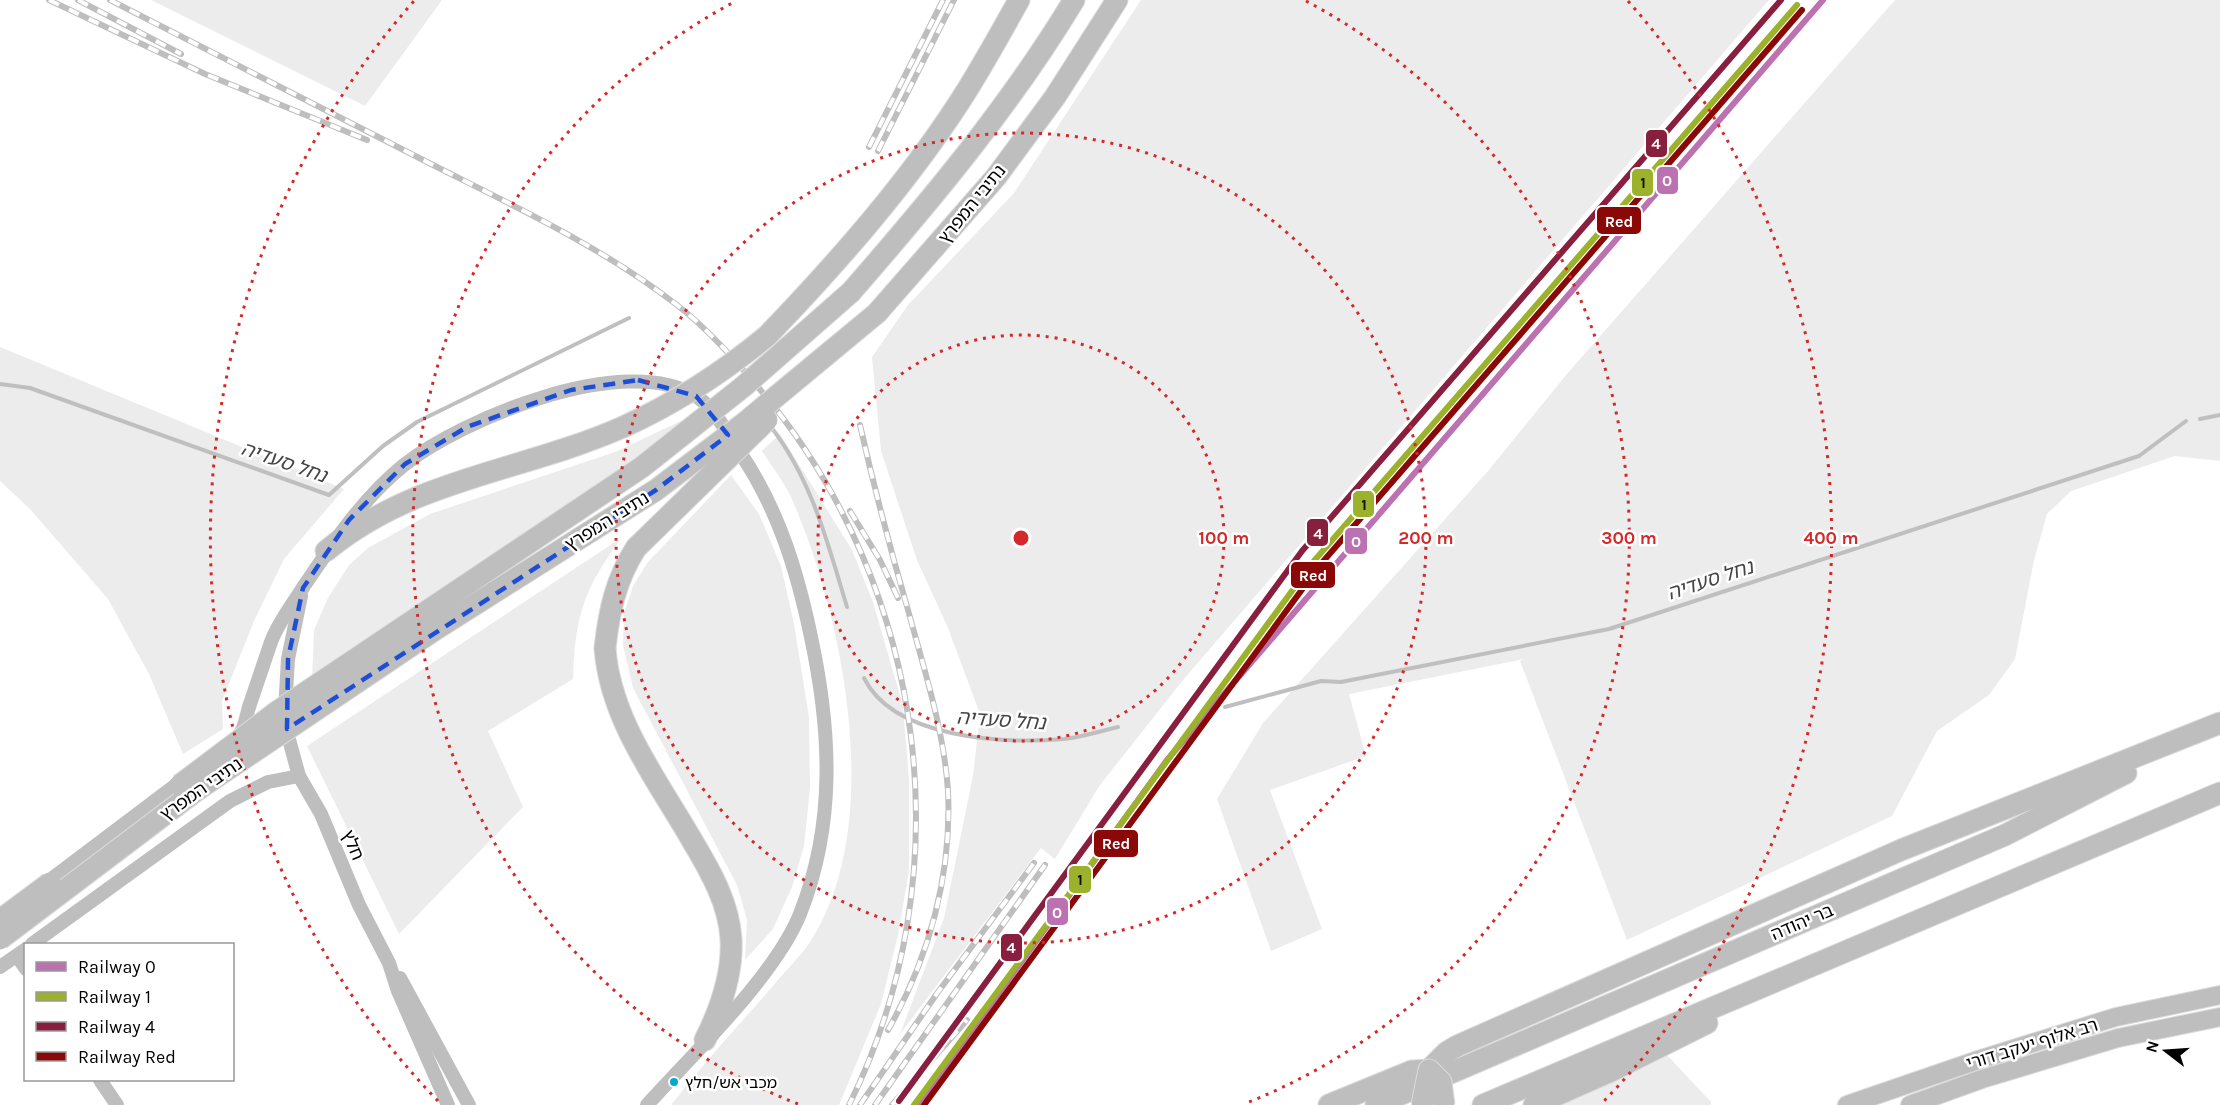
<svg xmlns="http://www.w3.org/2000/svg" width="2220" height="1105" font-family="Karla,'Noto Sans Hebrew',sans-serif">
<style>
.green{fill:#ececec}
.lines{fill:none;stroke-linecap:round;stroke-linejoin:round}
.stream{stroke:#bfbfbf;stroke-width:4}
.major-casing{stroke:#dbdbdb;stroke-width:20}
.highway-casing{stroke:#dbdbdb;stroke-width:23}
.minor{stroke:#bebebe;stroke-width:14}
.major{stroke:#bebebe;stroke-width:18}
.highway{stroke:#bebebe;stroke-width:21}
.rail-casing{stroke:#bebebe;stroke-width:6}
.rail{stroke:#fff;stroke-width:4;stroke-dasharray:11;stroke-linecap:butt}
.highway-bridge-casing{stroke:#dbdbdb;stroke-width:23;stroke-linecap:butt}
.highway-bridge{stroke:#bebebe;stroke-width:21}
.rail-1-casing{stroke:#fff;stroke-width:10}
.rail-2-casing{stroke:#fff;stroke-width:10}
.rail-3-casing{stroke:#fff;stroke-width:10}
.rail-4-casing{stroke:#fff;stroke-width:10}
.rail-1{stroke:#bc72b1;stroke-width:6}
.rail-2{stroke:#9cb22c;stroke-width:6}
.rail-3{stroke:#891f3e;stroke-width:6}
.rail-4{stroke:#8a0808;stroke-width:6}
.marked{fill:none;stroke:#1d4ed8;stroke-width:4.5;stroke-dasharray:12 8;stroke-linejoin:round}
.ring{fill:none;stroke:#d62828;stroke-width:3;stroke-dasharray:3 6}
.bus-dot{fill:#00a9ce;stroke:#fff;stroke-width:2}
.labels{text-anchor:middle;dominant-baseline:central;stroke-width:5;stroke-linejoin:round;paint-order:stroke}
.bus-label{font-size:16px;fill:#000;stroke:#fff;text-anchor:start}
.street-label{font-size:18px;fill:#000;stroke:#fff}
.water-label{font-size:20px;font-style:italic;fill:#444;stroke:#fff}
.centre{fill:#d62828;stroke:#fff;stroke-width:3}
.ring-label{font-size:18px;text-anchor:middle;font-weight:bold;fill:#d62828;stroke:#fff;stroke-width:5;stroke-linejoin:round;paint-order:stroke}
.line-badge{stroke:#fff;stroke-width:2}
.badge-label{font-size:16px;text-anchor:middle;font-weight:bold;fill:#fff}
.pale-badge-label{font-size:16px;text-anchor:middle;font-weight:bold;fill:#111}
</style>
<rect width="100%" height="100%" fill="#fff"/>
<g class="green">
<polygon points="151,0 442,0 365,106"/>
<polygon points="1141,0 1769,0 1183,680 1100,785 1055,859 1041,848 900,1034 944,918 973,776 980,714 948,628 917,560 881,451 872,357 908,305 1014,193"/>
<polygon points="1895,0 2220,0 2220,461 2175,456 2071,491 2047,514 2034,560 2015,659 1989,695 1937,731 1892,816 1627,940 1520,661 1524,659 1349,694 1366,756 1270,790 1322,929 1271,951 1217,799 1263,723 1488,471 1566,375"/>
<polygon points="0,347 344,489 284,559 254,621 222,701 223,729 183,754 149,674 108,599 30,509 0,481"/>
<polygon points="698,413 615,475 312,681 314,630 328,598 349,565 368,548 430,514 615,452"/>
<path d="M 780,434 L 852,550 L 873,602 L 903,706 L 909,779 L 909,871 L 898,935 L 881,1004 L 839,1105 L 671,1105 C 703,1064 738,1026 772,987 C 784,972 799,958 810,942 C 886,825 844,617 791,497 C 783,481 772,466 762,451 Z"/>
<polygon points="731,475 759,514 781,566 794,624 809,717 810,788 804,846 792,887 773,929 745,960 747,920 737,885 633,688 623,645 624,613 633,586 648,562"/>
<path d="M 621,538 C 584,590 575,615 573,679 L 488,731 L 523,807 L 399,934 L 307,746 Z"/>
<polygon points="1666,1054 1711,1102 1711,1105 1549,1105"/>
</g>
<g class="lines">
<g class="stream">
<polyline points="0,384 30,388 329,495 383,446 417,422 629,318"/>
<polyline points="2200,419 2220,415"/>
<path d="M 771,427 C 812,480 828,544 847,607"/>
<path d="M 864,678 C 894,739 1004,744 1064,739 C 1082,737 1101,731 1118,727"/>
<polyline points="1225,707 1321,681 1341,682 1609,629 2139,456 2186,421"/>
</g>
<g class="major-casing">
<g id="major">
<polyline points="1847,1105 1978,1060 2116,1017 2220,995"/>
<polyline points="1910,1105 1982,1079 2118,1038 2220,1017"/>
</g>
</g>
<g class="highway-casing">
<g id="highway">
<path d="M 851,292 C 932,199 1010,106 1074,0"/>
<polyline points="877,313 996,177 1055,97 1117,0"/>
<path d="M 767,336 C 840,260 913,177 969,87 C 986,59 1003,29 1019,0"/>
<path d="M 326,551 C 414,478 521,472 623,427"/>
<path d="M 605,648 C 610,720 658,781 693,842 C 711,872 729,904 731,939 C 733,974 720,1010 705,1040"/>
<polyline points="1329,1105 1412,1071 1429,1070 1447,1052 1457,1046 1901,850 2220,723"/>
<polyline points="1376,1105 2005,835 2126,773"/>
<polyline points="1483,1105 2220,793"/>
<polyline points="1534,1105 1609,1072 1707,1023"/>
</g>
</g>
<g class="minor">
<polyline points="301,596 288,659 285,710 287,732 299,776 321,814 359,905 389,963 398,991 448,1105"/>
<path d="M 238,737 C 246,727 246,715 250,704 C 257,683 264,663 271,642 C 279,621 292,605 304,586 C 334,542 362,499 404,465 C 464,418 623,353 694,395 C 714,406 726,432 739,451 C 778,508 797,570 811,637 C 831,731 836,823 800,914 C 775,976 693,1054 647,1105"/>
<polyline points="42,886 185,778"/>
<polyline points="32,944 230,801 268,782 299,776"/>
<polyline points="17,956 26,969"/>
<polyline points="0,967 26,949"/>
<polyline points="400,978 469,1105"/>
<polyline points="100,1080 117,1105"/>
</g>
<use href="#major" class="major"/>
<use href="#highway" class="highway"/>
<g class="rail-casing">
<g id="rail">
<polyline points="49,0 205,74 367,140"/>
<polyline points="78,0 181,54"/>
<path d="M 110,0 C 217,55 324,109 431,164 C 516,207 602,247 677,305 C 709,330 737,362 763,393 C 928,591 964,874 849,1105"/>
<polyline points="869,147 943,0"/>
<polyline points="878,151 954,0"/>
<path d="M 860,425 C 874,487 890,548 908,610 C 924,669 944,730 948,791 C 952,875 929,958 888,1030"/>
<polyline points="850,511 880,560 898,598"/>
<polyline points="860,1105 938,992 1034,863"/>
<polyline points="875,1105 1045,865"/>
<polyline points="892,1105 967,1020"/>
</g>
</g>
<use href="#rail" class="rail"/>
<g class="highway-bridge-casing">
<g id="highway-bridge">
<path d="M 623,427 C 676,403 722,373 767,336"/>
<path d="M 605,648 C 609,611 616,579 636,548 L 767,420"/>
<polyline points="180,785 278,711 642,467 744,386 851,292"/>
<polyline points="0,920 50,883"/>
<polyline points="0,939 197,790 436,629 656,490 743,424 877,313"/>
<polyline points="1422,1105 1429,1070 1441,1082 1444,1105"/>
</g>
</g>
<use href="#highway-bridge" class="highway-bridge"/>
<g class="rail-1-casing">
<polyline id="rail-1" points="918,1105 1167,760 1823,0"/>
</g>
<g class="rail-2-casing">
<polyline id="rail-2" points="914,1105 1314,561 1797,5"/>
</g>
<g class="rail-3-casing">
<polyline id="rail-3" points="899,1101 1302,551 1781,0"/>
</g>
<g class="rail-4-casing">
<polyline id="rail-4" points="924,1105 1320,565 1802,10"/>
</g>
<use href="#rail-1" class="rail-1"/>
<use href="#rail-2" class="rail-2"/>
<use href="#rail-3" class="rail-3"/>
<use href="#rail-4" class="rail-4"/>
</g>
<path class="marked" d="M 638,380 L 696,396 L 728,435 L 656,490 L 287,729 L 288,659 L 303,588 L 349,520 L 405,464 L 467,427 L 571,390 Z"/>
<g class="ring">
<circle cx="1021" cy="538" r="203"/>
<circle cx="1021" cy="538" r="405"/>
<path d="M798 1104A608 608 0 0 1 736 1M1306 1A608 608 0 0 1 1244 1104"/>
<path d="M438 1101A810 810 0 0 1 414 1M1628 1A810 810 0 0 1 1604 1101"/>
</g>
<circle class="bus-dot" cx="674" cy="1082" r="5"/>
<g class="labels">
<g class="bus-label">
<text x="685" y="1082">מכבי אש/חלץ</text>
</g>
<g class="street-label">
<text transform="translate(972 204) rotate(-51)">נתיבי המפרץ</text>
<text transform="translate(607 521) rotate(-32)">נתיבי המפרץ</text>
<text transform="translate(201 789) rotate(-35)">נתיבי המפרץ</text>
<text transform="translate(353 845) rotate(67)">חלץ</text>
<text transform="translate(1802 922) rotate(-23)">בר יהודה</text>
<text transform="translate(2032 1044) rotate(-17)">רב אלוף יעקב דורי</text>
</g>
<g class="water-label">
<text transform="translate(284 462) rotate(19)">נחל סעדיה</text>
<text transform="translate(1710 580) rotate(-18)">נחל סעדיה</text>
<text transform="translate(1001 720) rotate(4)">נחל סעדיה</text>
</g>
</g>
<circle cx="1021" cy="538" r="9" class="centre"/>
<g class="ring-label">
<text x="1224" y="544">100 m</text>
<text x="1426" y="544">200 m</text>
<text x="1629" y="544">300 m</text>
<text x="1831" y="544">400 m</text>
</g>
<g class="line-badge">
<rect x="1645" y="129" width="23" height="29" rx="6" fill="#891f3e"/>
<rect x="1656" y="166" width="23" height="29" rx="6" fill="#bc72b1"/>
<rect x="1631" y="168" width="23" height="29" rx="6" fill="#9cb22c"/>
<rect x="1596" y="206" width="46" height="29" rx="6" fill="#8a0808"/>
<rect x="1352" y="490" width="23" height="28" rx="6" fill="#9cb22c"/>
<rect x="1306" y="518" width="23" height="29" rx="6" fill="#891f3e"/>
<rect x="1344" y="527" width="24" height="28" rx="6" fill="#bc72b1"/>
<rect x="1290" y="561" width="46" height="28" rx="6" fill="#8a0808"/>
<rect x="1093" y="829" width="46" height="29" rx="6" fill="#8a0808"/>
<rect x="1068" y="865" width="24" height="29" rx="6" fill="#9cb22c"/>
<rect x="1046" y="897" width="23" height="29" rx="6" fill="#bc72b1"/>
<rect x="1000" y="933" width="23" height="29" rx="6" fill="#891f3e"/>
</g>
<g class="badge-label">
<text x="1656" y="149">4</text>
<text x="1667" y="186">0</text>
<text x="1619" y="227">Red</text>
<text x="1318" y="539">4</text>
<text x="1356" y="547">0</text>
<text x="1313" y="581">Red</text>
<text x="1116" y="849">Red</text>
<text x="1057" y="918">0</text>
<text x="1011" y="953">4</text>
</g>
<g class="pale-badge-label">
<text x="1643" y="188">1</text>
<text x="1364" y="510">1</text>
<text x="1080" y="885">1</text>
</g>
<rect x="24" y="943" width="210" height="138" fill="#ffffff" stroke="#999999" stroke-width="1.5"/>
<rect x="36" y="962" width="30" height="9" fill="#bc72b1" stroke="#999999" stroke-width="1.5"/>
<text x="78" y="973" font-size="18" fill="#000000">Railway 0</text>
<rect x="36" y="992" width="30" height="9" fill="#9cb22c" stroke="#999999" stroke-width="1.5"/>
<text x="78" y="1003" font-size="18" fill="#000000">Railway 1</text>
<rect x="36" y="1022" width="30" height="9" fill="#891f3e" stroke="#999999" stroke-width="1.5"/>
<text x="78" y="1033" font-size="18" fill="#000000">Railway 4</text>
<rect x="36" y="1052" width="30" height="9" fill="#8a0808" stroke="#999999" stroke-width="1.5"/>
<text x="78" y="1063" font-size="18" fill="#000000">Railway Red</text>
<g transform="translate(2166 1051) rotate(287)" stroke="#ffffff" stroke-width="4.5" paint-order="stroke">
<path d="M0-4.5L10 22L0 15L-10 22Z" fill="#000000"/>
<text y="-9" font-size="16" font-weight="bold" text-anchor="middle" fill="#000000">N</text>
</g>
</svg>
